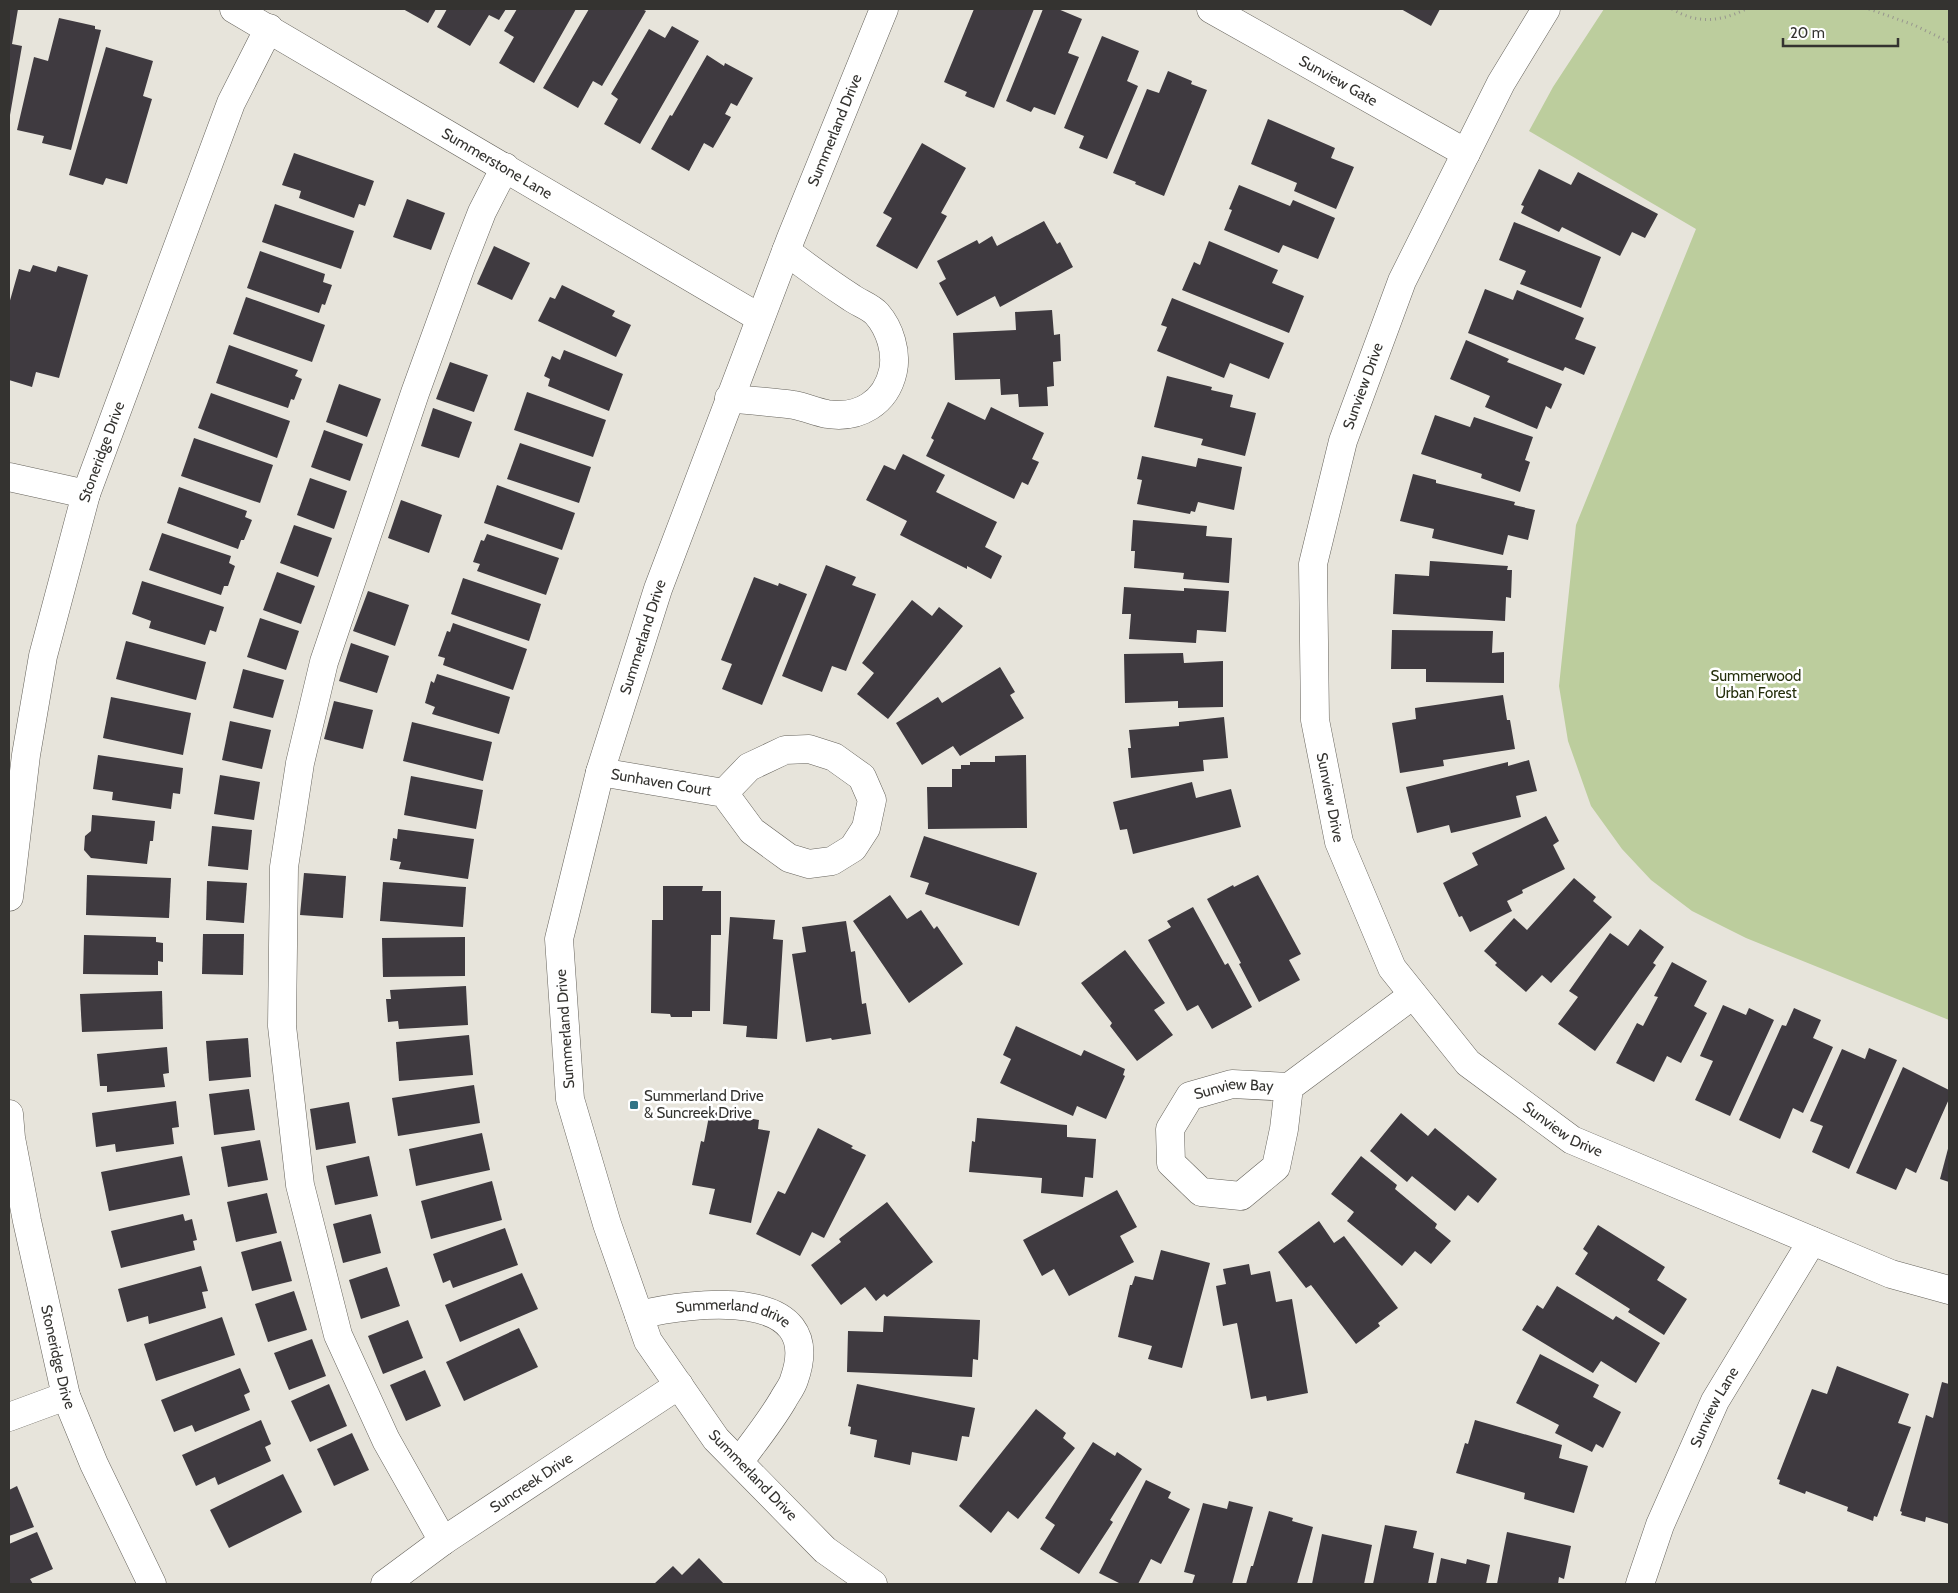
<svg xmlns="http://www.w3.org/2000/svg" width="1958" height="1593" font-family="Cabin,sans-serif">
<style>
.green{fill:#bccd9d}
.building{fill:#3f3a40}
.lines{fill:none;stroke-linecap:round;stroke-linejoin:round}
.minor-casing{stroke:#66635c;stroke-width:29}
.path{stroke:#97958e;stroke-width:3;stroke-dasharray:1 4;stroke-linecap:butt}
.minor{stroke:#fff;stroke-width:28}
.poi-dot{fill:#327486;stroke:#fff;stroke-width:2}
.labels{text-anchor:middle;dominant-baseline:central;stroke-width:5;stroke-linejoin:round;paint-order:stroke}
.street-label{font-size:15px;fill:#343330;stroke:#fff}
.park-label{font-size:15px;fill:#242e0b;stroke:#fff}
.poi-label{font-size:15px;fill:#343330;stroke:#fff;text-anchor:start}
</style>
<rect width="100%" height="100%" fill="#e7e4db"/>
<polygon class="green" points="1604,9 1949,9 1949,1020 1746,938 1692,911 1651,880 1622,849 1591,806 1568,741 1559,686 1576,525 1696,229 1529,131 1553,87"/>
<g class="building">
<polygon points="9,9 18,9 12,44 22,46 10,115"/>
<polygon points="403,9 436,9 428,23"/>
<polygon points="447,9 506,9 499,20 489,15 470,46 437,27"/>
<polygon points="517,9 576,9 534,83 499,63 514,37 504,31"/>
<polygon points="589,9 642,9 646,11 602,86 593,81 578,108 543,88"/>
<polygon points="974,9 1034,9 994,108 965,96 967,92 944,82"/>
<polygon points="1043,9 1058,9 1082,19 1068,53 1079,57 1055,115 1034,107 1031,112 1006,101"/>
<polygon points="1401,9 1440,9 1431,26"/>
<polygon points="59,18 95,26 95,29 101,30 71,150 42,143 44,136 17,130 34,57 48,61"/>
<polygon points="672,26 699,41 640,144 604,124 618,99 611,94 649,29 665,38"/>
<polygon points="1102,36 1139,51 1127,81 1138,86 1107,159 1079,148 1084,136 1064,128"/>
<polygon points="106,47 153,61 143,96 152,99 127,184 106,178 103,185 69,175"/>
<polygon points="707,55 724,66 725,63 753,78 737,106 731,103 725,114 731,117 713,148 704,143 689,171 651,149 670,115 672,116"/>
<polygon points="1168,71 1192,81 1191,84 1207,90 1164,196 1135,184 1136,182 1113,173 1147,89 1159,93"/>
<polygon points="1268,119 1335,148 1331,158 1354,167 1336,209 1294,191 1297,183 1251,164"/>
<polygon points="922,143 966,168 941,213 947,216 917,269 876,246 892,218 883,213"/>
<polygon points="294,153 374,181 365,206 359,204 354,218 299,198 301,191 282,185"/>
<polygon points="1539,169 1571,185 1578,172 1658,214 1645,238 1632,232 1620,256 1562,227 1559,232 1521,213 1524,206 1521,205"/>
<polygon points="1239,185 1290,206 1293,200 1335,218 1318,259 1283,245 1279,253 1224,230 1232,210 1229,209"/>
<polygon points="407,199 445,213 431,250 393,237"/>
<polygon points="275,204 354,231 341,269 262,242"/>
<polygon points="1044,221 1057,244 1060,242 1073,267 1000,307 995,296 957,316 939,283 946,279 937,261 977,240 979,244 992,236 997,246"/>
<polygon points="1514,222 1601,257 1581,308 1520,284 1526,271 1499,260"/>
<polygon points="1209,241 1278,270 1272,283 1304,296 1289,333 1182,290 1194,262 1200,265"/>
<polygon points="494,246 530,263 512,300 477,284"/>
<polygon points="260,251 325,274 323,282 332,285 325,305 322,304 319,313 247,288"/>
<polygon points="33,265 56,272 58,266 88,275 59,378 36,372 32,387 9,380 9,304 19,269 30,272"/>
<polygon points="562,285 615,311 612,316 631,325 616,357 538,321 550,297 555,299"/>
<polygon points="1485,289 1513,300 1517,290 1584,318 1575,339 1596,347 1584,375 1565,367 1563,371 1468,333"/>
<polygon points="246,297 325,325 312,362 233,334"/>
<polygon points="1172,298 1284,343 1269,379 1230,363 1224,378 1157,351 1167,327 1161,325"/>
<polygon points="1052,310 1054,335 1060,334 1061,361 1053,362 1054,386 1047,387 1048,406 1019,407 1018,394 1001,395 1000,379 955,380 953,333 1016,330 1015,312"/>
<polygon points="1466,340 1509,359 1507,362 1562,384 1551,409 1546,406 1537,429 1485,407 1490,396 1450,379"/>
<polygon points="229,345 298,370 295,376 302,379 294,400 291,399 288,408 216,383"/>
<polygon points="564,350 623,374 609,411 548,386 550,379 544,376 552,356 560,360"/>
<polygon points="450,362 488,375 474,412 436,399"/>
<polygon points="1167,376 1212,387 1211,390 1233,395 1230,407 1256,413 1245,456 1201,445 1203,439 1154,427"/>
<polygon points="339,384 381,399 367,437 326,422"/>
<polygon points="527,392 606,420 593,457 514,430"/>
<polygon points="211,393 290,421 277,458 198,428"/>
<polygon points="948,402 985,420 991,407 1044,433 1032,459 1039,462 1028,485 1022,482 1014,499 926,456 934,440 931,438"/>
<polygon points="433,408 472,422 459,458 421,446"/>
<polygon points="1435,415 1470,427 1474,417 1533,437 1525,460 1530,462 1520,492 1481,478 1482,474 1421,454"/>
<polygon points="324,430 363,444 350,481 311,467"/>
<polygon points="194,438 273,465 260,503 181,476"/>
<polygon points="520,443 591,467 579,503 507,479"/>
<polygon points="903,454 945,475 936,492 997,522 985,547 1002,556 991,579 967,566 967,569 900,535 907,521 866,500 884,465 895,470"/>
<polygon points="1142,456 1196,467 1198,458 1242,467 1234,510 1198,502 1195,512 1191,511 1190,514 1137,504 1142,480 1137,479"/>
<polygon points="1413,474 1436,480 1436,483 1515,502 1514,505 1535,510 1528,540 1508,535 1503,555 1432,538 1434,529 1400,521"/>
<polygon points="310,478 347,491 334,529 297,515"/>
<polygon points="497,485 575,513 562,550 484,523"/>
<polygon points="179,487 247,511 245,517 252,520 244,540 241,540 238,549 167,523"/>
<polygon points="401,500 442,515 429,553 388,538"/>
<polygon points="1133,520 1207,526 1206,536 1232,538 1229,583 1183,579 1184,573 1134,568 1135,551 1131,551"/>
<polygon points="294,525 332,538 318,577 280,563"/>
<polygon points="162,533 231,556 229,563 235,566 228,586 224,586 221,595 149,570"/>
<polygon points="487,534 559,558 546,595 477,571 480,564 473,562 481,540 484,541"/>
<polygon points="1430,561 1508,566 1507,570 1512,570 1511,598 1506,597 1505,621 1393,614 1395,574 1429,576"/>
<polygon points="826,565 856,577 852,585 876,594 846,671 832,666 822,692 782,676"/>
<polygon points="277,572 315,586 301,624 263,610"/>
<polygon points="754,577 778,586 779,583 807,594 762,705 722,689 732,664 721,660"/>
<polygon points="463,578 541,604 529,641 451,614"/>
<polygon points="142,581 224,607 216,632 210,630 205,645 149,628 151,621 132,614"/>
<polygon points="1124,587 1184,591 1184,588 1229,591 1226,632 1197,630 1196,643 1129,639 1131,614 1122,614"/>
<polygon points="368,591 409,605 395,646 353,631"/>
<polygon points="912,600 932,616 939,607 963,626 888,719 857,694 874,673 862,663"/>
<polygon points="260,618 299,631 286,670 247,657"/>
<polygon points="453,623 527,649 513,690 443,665 445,658 438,656 447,631 450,632"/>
<polygon points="1392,630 1493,631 1492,653 1504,652 1504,683 1426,682 1426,669 1391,669"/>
<polygon points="126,641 206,662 196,700 116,679"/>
<polygon points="351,643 389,656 377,693 339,681"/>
<polygon points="1183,653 1184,663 1223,661 1223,707 1178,708 1178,701 1125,703 1124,654"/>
<polygon points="1000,667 1015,692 1010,695 1024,718 960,756 953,746 922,765 896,723 938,697 942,703"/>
<polygon points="243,669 284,680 273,718 233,708"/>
<polygon points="437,674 510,697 499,734 432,714 435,707 425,703 431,681 434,683"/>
<polygon points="1503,695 1507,720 1510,720 1515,749 1443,760 1444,766 1400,773 1392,723 1416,719 1415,708"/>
<polygon points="111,697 191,713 183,755 103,738"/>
<polygon points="334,701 373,710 363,749 324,739"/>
<polygon points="1224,717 1228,758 1203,760 1204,771 1131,778 1128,748 1131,748 1129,730 1179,726 1179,722"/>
<polygon points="230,721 271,730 262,769 222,760"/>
<polygon points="412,722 492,742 483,781 403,761"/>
<polygon points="98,755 183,768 180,794 173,793 171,809 112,800 113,792 93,789"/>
<polygon points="1026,755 1027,828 928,829 927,787 952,787 952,769 961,769 961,765 970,765 970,762 995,762 995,756"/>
<polygon points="1529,760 1537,791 1516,796 1521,817 1451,833 1449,825 1417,833 1406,787 1508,762 1508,766"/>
<polygon points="220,775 260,782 254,820 214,814"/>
<polygon points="411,776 483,790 476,829 404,815"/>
<polygon points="1192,782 1196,798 1231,789 1241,827 1133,854 1127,829 1120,830 1113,802"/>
<polygon points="92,815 155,821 153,841 150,841 147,864 91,858 84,850 85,836 91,831"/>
<polygon points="1546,816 1559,841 1553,845 1565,869 1522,890 1523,893 1507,901 1512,911 1470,932 1462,916 1459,917 1443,883 1478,865 1472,853"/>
<polygon points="212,826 252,830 248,870 208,866"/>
<polygon points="398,829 474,839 468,879 399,869 401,862 390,860 393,838 397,839"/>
<polygon points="924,836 1037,873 1019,926 925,894 929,883 910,877"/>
<polygon points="304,873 346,876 343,918 300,915"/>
<polygon points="87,875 171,878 169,918 86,915"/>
<polygon points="1258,875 1301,954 1289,960 1300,980 1259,1002 1239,964 1241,963 1207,899 1233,885 1234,887"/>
<polygon points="1574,878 1596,897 1593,901 1612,917 1551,983 1542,975 1526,992 1495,965 1497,963 1484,951 1514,918 1527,930"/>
<polygon points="207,881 247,883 244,923 206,920"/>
<polygon points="383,882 466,887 463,927 380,921"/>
<polygon points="663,886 703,886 702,891 721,891 721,935 711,935 710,1011 692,1011 692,1017 671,1017 670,1014 651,1013 652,920 663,920"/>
<polygon points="890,895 907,919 921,910 934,929 937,926 963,964 909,1003 853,921"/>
<polygon points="1193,907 1225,965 1228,963 1252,1007 1212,1029 1198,1005 1187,1011 1148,940 1171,927 1167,921"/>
<polygon points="730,917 775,920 773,939 783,940 777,1039 746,1037 747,1026 723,1024"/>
<polygon points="846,921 851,952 855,951 862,1004 866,1003 871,1034 832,1040 831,1038 806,1042 792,954 806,952 802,927"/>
<polygon points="1640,929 1664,947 1653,963 1656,965 1595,1051 1558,1024 1578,997 1569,991 1610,933 1628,946"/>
<polygon points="203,934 244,934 243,975 202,974"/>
<polygon points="84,935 156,937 156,942 163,943 163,962 158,961 158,975 83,974"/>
<polygon points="465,937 465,976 383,977 382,938"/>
<polygon points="1125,950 1165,1003 1154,1010 1173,1035 1137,1061 1110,1026 1112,1023 1081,983"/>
<polygon points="1672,962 1707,981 1694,1006 1707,1013 1681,1063 1667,1056 1654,1082 1616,1063 1637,1023 1643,1026 1658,997 1654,996"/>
<polygon points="466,986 468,1025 399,1029 398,1021 388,1022 386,999 391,999 390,990"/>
<polygon points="162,991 163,1029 82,1032 80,994"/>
<polygon points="1723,1005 1746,1015 1749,1008 1774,1020 1730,1116 1695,1100 1713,1061 1700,1056"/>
<polygon points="1794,1008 1821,1020 1813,1038 1833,1047 1803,1113 1793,1108 1780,1139 1739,1120 1782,1025 1786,1026"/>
<polygon points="1016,1026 1081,1056 1084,1050 1125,1069 1123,1075 1125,1076 1106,1119 1077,1106 1073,1116 1000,1083 1011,1059 1003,1055"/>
<polygon points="469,1035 473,1075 399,1081 396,1042"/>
<polygon points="248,1038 251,1077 209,1081 206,1041"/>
<polygon points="167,1047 169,1073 163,1074 165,1087 107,1092 107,1086 100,1086 97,1054"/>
<polygon points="1869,1048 1897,1060 1849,1169 1812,1152 1823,1126 1810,1121 1842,1049 1865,1059"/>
<polygon points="1903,1067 1949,1090 1949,1099 1916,1173 1906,1168 1896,1190 1856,1173"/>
<polygon points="474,1085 480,1123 398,1136 392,1098"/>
<polygon points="249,1089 255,1130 214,1135 209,1094"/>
<polygon points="176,1101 179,1127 172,1128 174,1144 116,1152 115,1144 96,1147 92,1113"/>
<polygon points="349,1102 356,1143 316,1150 310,1109"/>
<polygon points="710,1111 759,1120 758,1129 770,1131 751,1223 709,1214 715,1189 692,1185 701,1141 704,1142"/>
<polygon points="1401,1113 1428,1136 1435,1128 1497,1179 1478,1203 1468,1195 1455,1211 1412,1176 1407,1182 1370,1151"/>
<polygon points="977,1118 1067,1125 1067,1137 1096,1139 1093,1178 1085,1177 1083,1197 1041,1193 1042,1178 969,1172 972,1141 975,1142"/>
<polygon points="818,1128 853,1146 851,1148 866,1155 824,1238 812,1232 800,1256 756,1234 778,1191 785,1194"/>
<polygon points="482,1133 490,1170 416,1186 409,1149"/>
<polygon points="260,1140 268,1180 228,1187 221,1147"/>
<polygon points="1949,1145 1949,1182 1940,1179"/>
<polygon points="182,1156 190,1195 109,1211 101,1172"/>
<polygon points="369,1156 378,1196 335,1205 326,1166"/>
<polygon points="1361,1156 1397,1185 1395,1189 1437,1224 1435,1228 1451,1241 1431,1264 1415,1251 1402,1266 1347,1221 1354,1212 1331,1194"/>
<polygon points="492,1181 502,1220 431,1239 421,1201"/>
<polygon points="1117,1190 1137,1227 1120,1236 1134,1262 1069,1296 1054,1269 1042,1276 1023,1240"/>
<polygon points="267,1193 277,1233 236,1242 227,1202"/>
<polygon points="887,1202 933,1262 887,1297 884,1294 876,1301 865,1287 841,1305 811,1265 841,1242 839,1239"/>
<polygon points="183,1214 185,1221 192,1219 197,1240 193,1241 195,1250 121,1268 111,1231"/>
<polygon points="371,1214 381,1253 343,1263 333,1224"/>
<polygon points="1319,1221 1334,1243 1344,1236 1398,1308 1378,1323 1380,1326 1356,1344 1311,1285 1306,1288 1278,1252"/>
<polygon points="1598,1225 1665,1267 1657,1280 1687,1299 1664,1335 1628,1312 1630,1309 1575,1274 1588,1253 1583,1249"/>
<polygon points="505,1228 518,1265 453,1288 450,1280 443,1283 433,1254"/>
<polygon points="281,1241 292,1281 252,1291 241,1252"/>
<polygon points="1161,1250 1210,1263 1182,1368 1148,1359 1152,1346 1118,1337 1130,1285 1132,1285 1135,1276 1153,1280"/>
<polygon points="1249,1264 1251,1275 1270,1271 1276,1302 1292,1299 1308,1393 1267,1401 1266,1396 1251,1399 1237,1323 1223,1326 1216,1286 1226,1284 1223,1269"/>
<polygon points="201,1266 208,1291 202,1292 206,1308 149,1324 148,1316 127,1322 118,1289"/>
<polygon points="387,1267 400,1306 361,1319 349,1280"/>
<polygon points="522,1273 538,1309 460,1342 445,1305"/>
<polygon points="1557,1286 1613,1320 1616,1316 1660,1343 1636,1383 1601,1361 1593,1373 1522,1330 1537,1305 1543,1309"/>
<polygon points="294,1291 307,1330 268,1342 255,1304"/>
<polygon points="884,1316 980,1320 978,1360 973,1359 972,1377 847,1372 848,1331 883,1332"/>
<polygon points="222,1317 235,1355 156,1381 144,1344"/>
<polygon points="408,1320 423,1358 383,1374 368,1336"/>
<polygon points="519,1328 538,1367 464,1401 446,1362"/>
<polygon points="312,1339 326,1376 289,1390 274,1353"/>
<polygon points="1540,1354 1599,1385 1593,1397 1621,1412 1603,1448 1596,1444 1592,1452 1555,1433 1559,1425 1516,1403"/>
<polygon points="1837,1366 1909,1394 1898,1423 1911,1427 1877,1517 1874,1516 1873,1521 1847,1511 1848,1507 1806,1491 1805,1494 1779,1484 1780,1480 1777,1479 1812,1389 1827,1394"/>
<polygon points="240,1368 250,1392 244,1395 250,1410 195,1432 192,1425 174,1432 161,1400"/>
<polygon points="425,1370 441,1406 406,1421 390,1385"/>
<polygon points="1942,1382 1949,1384 1949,1524 1926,1517 1925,1522 1901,1515 1902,1512 1900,1511 1926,1415 1933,1418"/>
<polygon points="329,1384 347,1426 310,1442 291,1401"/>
<polygon points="857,1384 975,1408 969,1437 962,1436 957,1461 912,1452 910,1465 874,1457 877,1440 850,1434 851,1427 848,1426"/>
<polygon points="1036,1409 1066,1433 1063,1438 1075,1448 1018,1519 1008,1511 991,1533 959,1506"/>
<polygon points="261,1420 271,1444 265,1447 271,1461 218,1485 215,1477 196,1486 182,1455"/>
<polygon points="1475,1420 1562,1445 1559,1458 1588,1466 1574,1513 1524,1499 1525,1493 1456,1473 1465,1443 1468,1444"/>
<polygon points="352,1433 369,1470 334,1486 317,1449"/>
<polygon points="1093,1442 1115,1456 1117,1452 1142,1469 1110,1520 1113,1522 1079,1574 1040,1549 1055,1525 1045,1518"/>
<polygon points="283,1474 302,1512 229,1548 210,1510"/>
<polygon points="1146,1480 1171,1492 1168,1498 1190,1509 1161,1564 1151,1559 1138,1584 1121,1584 1099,1573"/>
<polygon points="17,1486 34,1527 9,1536 9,1490"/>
<polygon points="1229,1501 1253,1507 1232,1584 1192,1584 1195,1575 1184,1572 1203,1503 1227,1509"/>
<polygon points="1269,1511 1293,1518 1292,1521 1313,1527 1297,1584 1246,1584 1251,1566 1253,1566"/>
<polygon points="1385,1525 1417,1531 1413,1548 1434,1553 1428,1584 1373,1584"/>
<polygon points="37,1532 53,1569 30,1579 33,1584 9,1584 9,1544"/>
<polygon points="1507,1532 1571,1546 1564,1579 1559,1577 1558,1584 1497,1584"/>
<polygon points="1322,1534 1372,1545 1364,1584 1312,1584"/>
<polygon points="699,1558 724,1584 654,1584 673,1566 682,1575"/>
<polygon points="1441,1558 1466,1564 1467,1559 1490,1565 1486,1584 1436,1584"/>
</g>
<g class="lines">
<g class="minor-casing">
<g id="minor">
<path id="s1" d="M 234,9 L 760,318"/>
<path id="s2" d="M 1211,9 L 1466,153"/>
<path id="s3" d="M 1546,9 L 1501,83 L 1402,281 L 1343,441 L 1313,564 L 1315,720 L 1339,842 L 1392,968 L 1468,1063 L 1572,1140 L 1891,1274 L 1949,1290"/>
<path d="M 729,398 C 751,401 773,402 794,405 C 805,407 816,412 827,414 C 859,419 886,403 893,371 C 897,352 890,329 877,314 C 871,307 859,303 852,298 C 829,283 807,267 786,251"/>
<polyline points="9,477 86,494"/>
<path id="s4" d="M 600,772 L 724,793 L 752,831 L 789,858 L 809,864 L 832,861 L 853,848 L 866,828 L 872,800 L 862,777 L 834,757 L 809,749 L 785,750 L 749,767 L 724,793"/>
<path id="s5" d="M 9,897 L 26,755 L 43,656 L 86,494 L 231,103 L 269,28"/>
<path id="s6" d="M 1289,1087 L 1284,1129 L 1276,1167 L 1241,1196 L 1201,1192 L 1171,1163 L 1170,1129 L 1190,1096 L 1232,1084 L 1289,1087 L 1413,995"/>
<path id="s7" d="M 9,1114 L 11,1138 L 27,1221 L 66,1396 L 94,1464 L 152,1584"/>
<path id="s8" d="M 639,1315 C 691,1302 828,1285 794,1380 C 792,1387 786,1394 783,1400 C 770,1422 754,1442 739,1462"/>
<polyline points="9,1417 66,1396"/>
<polyline points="443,1541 386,1440 338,1335 300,1185 282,1026 284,867 300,763 324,662 415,393 461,266 482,212 505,167"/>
<path id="s9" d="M 385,1584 L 443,1541 L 679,1385"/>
<path id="s10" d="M 873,1584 L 825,1550 L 716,1439 L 648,1341 L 607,1224 L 570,1099 L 559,939 L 600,772 L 658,589 L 791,238 L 884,9"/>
<path id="s11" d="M 1640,1584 L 1660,1525 L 1715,1401 L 1812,1241"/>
</g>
</g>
<g class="path">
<path d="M 1672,9 C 1697,24 1720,22 1746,9"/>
<polyline points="1869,9 1914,25 1949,42"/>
</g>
<use href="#minor" class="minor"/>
</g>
<rect class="poi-dot" x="629" y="1100" width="10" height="10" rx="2.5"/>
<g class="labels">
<g class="street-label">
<text stroke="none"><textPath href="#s2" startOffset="146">Sunview Gate</textPath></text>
<text stroke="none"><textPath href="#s10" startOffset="1604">Summerland Drive</textPath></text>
<text stroke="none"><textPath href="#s1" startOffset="305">Summerstone Lane</textPath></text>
<text transform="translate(1363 386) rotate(-70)">Sunview Drive</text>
<text stroke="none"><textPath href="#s5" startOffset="456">Stoneridge Drive</textPath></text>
<text stroke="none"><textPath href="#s10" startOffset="1062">Summerland Drive</textPath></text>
<text stroke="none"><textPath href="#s4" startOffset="62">Sunhaven Court</textPath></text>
<text stroke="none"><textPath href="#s3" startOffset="840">Sunview Drive</textPath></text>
<text transform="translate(565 1029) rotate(-94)">Summerland Drive</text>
<text stroke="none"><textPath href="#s6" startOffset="326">Sunview Bay</textPath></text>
<text stroke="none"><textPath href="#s3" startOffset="1260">Sunview Drive</textPath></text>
<text stroke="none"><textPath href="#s8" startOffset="96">Summerland drive</textPath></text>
<text stroke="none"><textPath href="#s7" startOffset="248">Stoneridge Drive</textPath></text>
<text stroke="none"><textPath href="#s11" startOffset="192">Sunview Lane</textPath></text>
<text transform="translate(753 1475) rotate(46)">Summerland Drive</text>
<text stroke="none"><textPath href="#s9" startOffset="178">Suncreek Drive</textPath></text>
</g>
<g class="park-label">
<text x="1756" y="676">Summerwood<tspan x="1756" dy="17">Urban Forest</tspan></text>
</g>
<g class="poi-label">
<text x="644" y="1096">Summerland Drive<tspan x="644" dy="17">&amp; Suncreek Drive</tspan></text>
</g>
</g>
<rect width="1958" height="1593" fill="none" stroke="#343330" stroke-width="20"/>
<path d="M1783 38v8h115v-8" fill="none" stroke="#343330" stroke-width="2.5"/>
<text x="1790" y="38" font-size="15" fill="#343330" stroke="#ffffff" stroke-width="4" paint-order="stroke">20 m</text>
</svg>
